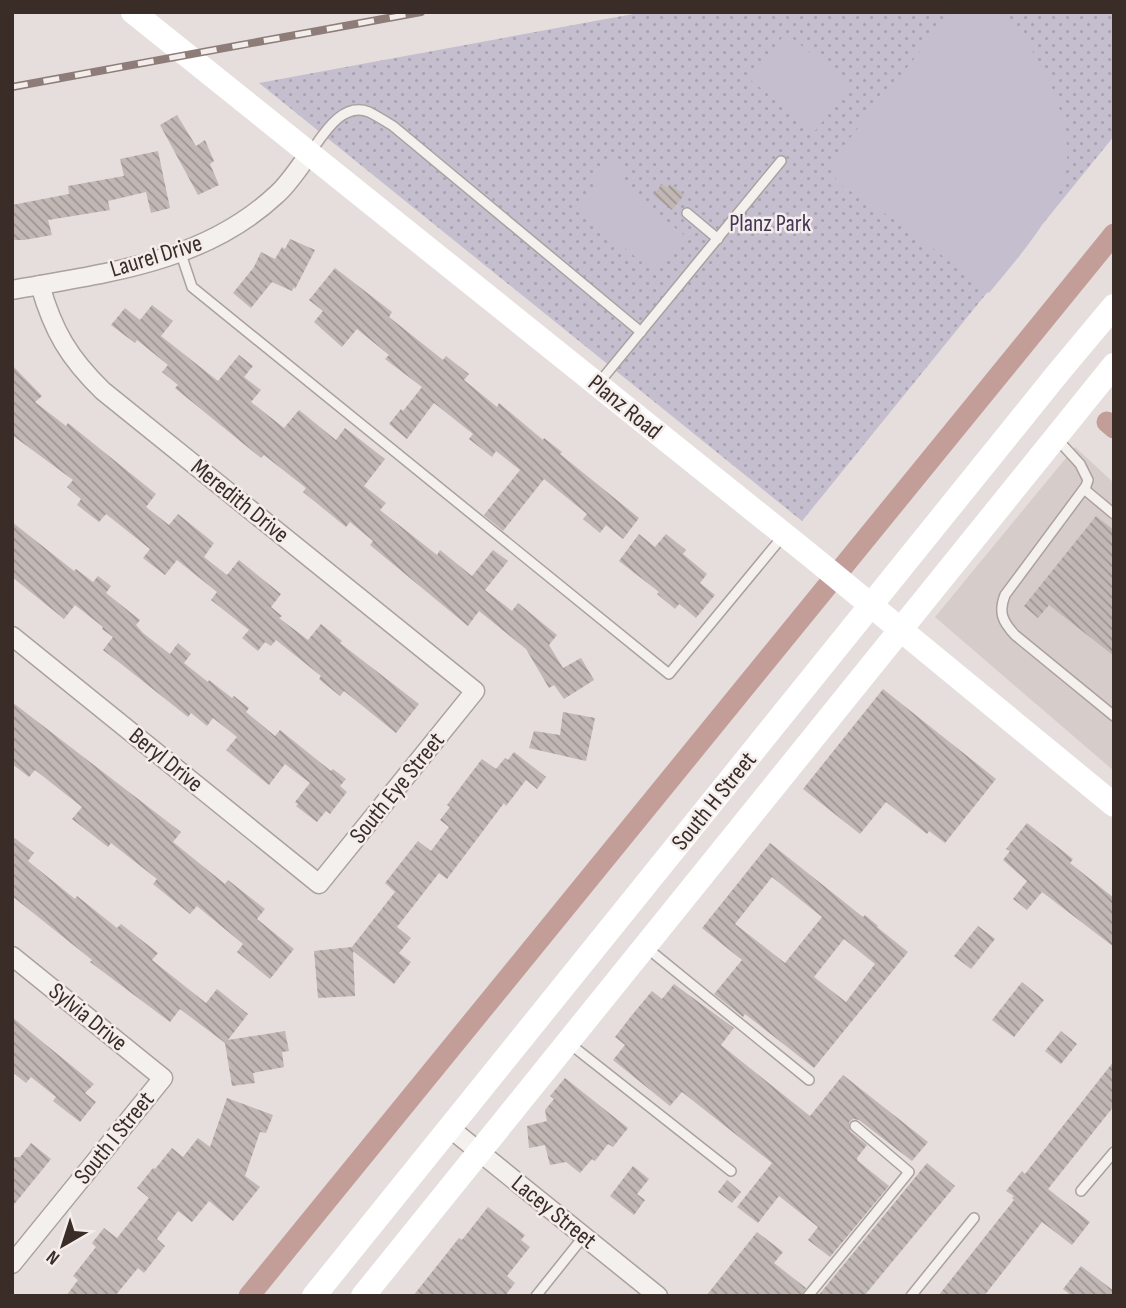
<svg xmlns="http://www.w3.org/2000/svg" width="1126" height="1308" font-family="'Sofia Sans Condensed',sans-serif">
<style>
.built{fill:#d6cdca}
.grass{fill:url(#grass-dots)}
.garden{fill:#c4bece}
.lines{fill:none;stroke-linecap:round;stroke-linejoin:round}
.canal{stroke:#c39e99;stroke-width:21}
.building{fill:url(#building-back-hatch);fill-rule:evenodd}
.lane-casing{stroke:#aba19e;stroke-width:12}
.street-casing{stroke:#aba19e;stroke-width:21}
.lane{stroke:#f4f0ee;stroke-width:9}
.street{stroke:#f4f0ee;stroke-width:18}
.secondary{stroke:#fff;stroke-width:24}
.rail-casing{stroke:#8d7c77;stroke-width:8}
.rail{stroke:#f3edeb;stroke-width:5;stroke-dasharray:16;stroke-linecap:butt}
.labels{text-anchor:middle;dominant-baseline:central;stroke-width:5;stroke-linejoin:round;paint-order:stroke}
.park-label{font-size:24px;fill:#433555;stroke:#f3edeb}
.street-label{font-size:24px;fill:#3a2c27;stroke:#f3edeb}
</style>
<defs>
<pattern id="grass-dots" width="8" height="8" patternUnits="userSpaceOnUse" patternTransform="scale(1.75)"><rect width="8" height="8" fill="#c4bece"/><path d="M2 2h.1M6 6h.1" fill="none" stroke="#a9a3b1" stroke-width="1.8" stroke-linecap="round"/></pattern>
<pattern id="building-back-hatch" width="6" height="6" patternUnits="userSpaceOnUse" patternTransform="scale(1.75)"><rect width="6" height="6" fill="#c1b7b4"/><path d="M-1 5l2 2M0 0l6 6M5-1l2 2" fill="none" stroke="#9e9592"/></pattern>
</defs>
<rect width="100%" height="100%" fill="#e5dedc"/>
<polygon class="built" points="1075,447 1114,483 1114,771 935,617"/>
<polygon class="grass" points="644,12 1114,12 1114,136 802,521 259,83"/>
<g class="garden">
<path d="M 952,12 L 1001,12 C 1039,48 1081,130 1063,182 C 1049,224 1017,259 989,293 L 910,230 L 836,182 L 833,159 Z"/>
<polygon points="786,33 851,86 815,131 748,78"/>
<polygon points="612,161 622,170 624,187 684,235 655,273 578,210 595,188 593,177 602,164"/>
</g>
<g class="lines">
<g class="canal">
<polyline points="1107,422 1114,428"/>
<polyline points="249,1296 1114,234"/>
</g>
</g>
<g class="building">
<polygon points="177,115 196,146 205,140 214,161 210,164 219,185 198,195 160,125"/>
<polygon points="158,151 170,208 151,213 146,192 108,201 110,210 48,220 52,235 24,240 12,240 12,205 69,194 68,186 124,176 120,159"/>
<polygon points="662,184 667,188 670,184 684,195 672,210 653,195"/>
<polygon points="290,239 315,250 295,289 294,287 292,291 272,282 251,308 233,293 254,267 261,252 275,259 282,247 285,249"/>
<polygon points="335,268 392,312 389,317 443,360 446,356 469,374 464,380 497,407 499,403 543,440 544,438 562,452 560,454 639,518 623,539 606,525 600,533 583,519 587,514 544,479 503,531 484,515 520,470 496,451 492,457 469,439 473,434 434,403 407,439 389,424 401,409 403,411 422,387 385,359 389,355 357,329 342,347 314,322 323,311 309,300"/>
<polygon points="152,305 173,321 161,336 218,381 239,355 253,366 244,377 261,390 251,402 284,428 299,410 336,440 345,428 385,459 364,486 386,503 380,510 437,555 440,550 472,576 493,550 508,561 485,590 512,611 518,603 557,635 549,645 563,668 581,658 594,680 564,699 554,685 549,688 526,649 479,611 468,626 370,545 373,541 350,522 346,527 303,492 306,488 264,455 261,458 175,388 178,385 162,372 168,365 137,340 135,343 111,325 125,308 140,320"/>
<polygon points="12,365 42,396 35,402 66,426 68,423 156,494 146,507 169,525 178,514 214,543 204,557 227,575 239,560 281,594 271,607 282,616 279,618 308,640 321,624 342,641 340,643 419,704 396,733 344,691 340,696 319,679 321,676 276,640 271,646 265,642 258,651 242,638 249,630 211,600 217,592 177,560 165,575 143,558 150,549 135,537 106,514 99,522 77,505 81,499 67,487 73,480 12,435"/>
<polygon points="1096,516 1114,530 1114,656 1049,605 1038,618 1024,606"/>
<polygon points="12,522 74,571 76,569 93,582 98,576 111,586 106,593 140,620 136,625 143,633 170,654 178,643 191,654 184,663 208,682 209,680 232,698 234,696 249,708 246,712 275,736 280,730 331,771 333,769 346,779 340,786 347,792 330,814 326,811 317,822 296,806 298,804 295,802 310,783 285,764 269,785 226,750 237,737 213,718 207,726 191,713 188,717 125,667 103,650 113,637 102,629 103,627 75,605 64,619 12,577"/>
<polygon points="639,534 655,547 666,534 686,550 683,554 707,574 700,583 715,595 696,618 679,604 675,609 657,594 659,592 619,561"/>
<polygon points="883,689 996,779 945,843 929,831 927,834 886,802 860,834 803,789"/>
<polygon points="12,702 181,832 173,842 225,884 228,880 265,909 257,919 294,949 270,979 237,952 243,944 197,906 190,914 153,884 157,879 111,843 108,847 72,819 82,807 35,770 29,777 12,764"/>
<polygon points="563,712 595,718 586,761 529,748 534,731 560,735"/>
<polygon points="514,752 546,777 537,789 526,780 506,806 504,803 447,879 439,873 397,927 411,938 399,953 411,962 394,984 353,951 355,996 318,998 314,951 352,947 395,892 385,883 418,841 431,851 449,827 440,820 450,807 447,805 482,759 496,769 505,758 508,760"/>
<polygon points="1027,823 1073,859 1070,863 1114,898 1114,947 1042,892 1027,910 1013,899 1027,881 1003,860 1010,851 1006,849"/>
<polygon points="12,836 34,853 28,861 75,899 77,896 117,928 121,924 158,953 152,960 206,1003 217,989 248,1014 228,1040 285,1031 289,1051 282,1052 284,1067 253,1073 255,1083 232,1086 225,1043 180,1009 170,1022 90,962 92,960 12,896"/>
<path d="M 770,843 L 863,917 L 865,915 L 878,926 L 877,927 L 908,952 L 814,1068 L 745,1014 L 743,1017 L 714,994 L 742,960 L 702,928 ZM 772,877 L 822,917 L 785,963 L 735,924 ZM 844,939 L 875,964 L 846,1002 L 814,977 Z"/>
<polygon points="978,926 995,939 971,969 954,956"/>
<polygon points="1022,982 1044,1000 1014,1037 992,1020"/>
<polygon points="674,984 734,1028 721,1045 810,1116 843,1075 928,1142 912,1161 859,1120 853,1119 849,1122 850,1131 867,1145 857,1158 858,1161 889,1186 830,1257 808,1240 818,1227 779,1196 758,1223 737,1207 772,1163 682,1092 670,1106 613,1060 625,1045 615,1037 632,1015 652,991 662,999"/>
<polygon points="12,1017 94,1084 85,1093 96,1102 80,1122 53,1101 56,1097 31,1077 26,1083 12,1072"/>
<polygon points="1061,1031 1077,1044 1061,1064 1045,1051"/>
<polygon points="1114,1061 1114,1106 1048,1189 1090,1222 1072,1245 1042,1222 984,1296 938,1296 1014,1200 1012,1198 1014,1196 1006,1191 1022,1171 1025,1174"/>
<polygon points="565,1078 628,1128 613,1147 608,1144 595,1161 592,1159 580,1173 566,1162 550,1165 545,1145 529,1148 527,1126 547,1121 545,1110 554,1099 550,1096"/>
<polygon points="227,1098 273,1115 266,1133 260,1132 245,1176 260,1187 233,1221 209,1201 192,1222 178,1211 157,1239 165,1246 144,1273 138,1268 115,1296 66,1296 78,1280 73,1276 96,1247 92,1243 104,1228 117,1238 149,1198 137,1188 153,1168 155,1169 172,1148 183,1157 198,1138 210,1147"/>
<polygon points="31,1143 51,1159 12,1207 12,1157 20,1157"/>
<polygon points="927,1163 955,1186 864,1296 818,1296"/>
<polygon points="633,1166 649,1179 637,1194 645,1200 634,1215 610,1196"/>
<polygon points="727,1180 741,1192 732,1203 718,1192"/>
<polygon points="488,1207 525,1235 521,1240 530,1247 507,1276 515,1283 505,1296 413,1296 459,1238 462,1240"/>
<polygon points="757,1232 783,1252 774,1263 806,1288 801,1296 706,1296"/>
<polygon points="1081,1266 1114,1291 1114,1296 1072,1296 1063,1289"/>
</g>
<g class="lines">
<g class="lane-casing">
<g id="lane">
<path d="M 310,153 C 323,135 342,101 369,112 C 377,116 385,121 393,126 L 641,332"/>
<polyline points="687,213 718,239"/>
<polyline points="181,254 192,287 669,674 783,536"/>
<polyline points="598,384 781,161"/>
<path d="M 1058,440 L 1080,464 L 1088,480 L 1086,486 L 1005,595 C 998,613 1003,622 1015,635 L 1114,716"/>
<polyline points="1084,489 1114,514"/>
<polyline points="647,948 809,1080"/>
<polyline points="570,1044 731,1171"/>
<polyline points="1081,1191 1114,1152"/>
<polyline points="536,1296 584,1236"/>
<polyline points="808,1296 909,1172 855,1126"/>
<polyline points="911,1296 974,1218"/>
</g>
</g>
<g class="street-casing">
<g id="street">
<path d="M 12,290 C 106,273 203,263 276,195 C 289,184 299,167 310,153"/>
<path d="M 12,636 L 319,884 L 475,691 L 103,391 C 69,358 53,331 40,285"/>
<polyline points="12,956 163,1078 12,1264"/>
<polyline points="451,1129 658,1296"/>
</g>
</g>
<use href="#lane" class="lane"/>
<use href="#street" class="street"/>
<g class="secondary">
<polyline points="133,12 811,556 1114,805"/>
<polyline points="314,1296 1058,373 1114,306"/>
<polyline points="363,1296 1114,365"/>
</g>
<g class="rail-casing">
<polyline id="rail" points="12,87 421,12"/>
</g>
<use href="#rail" class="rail"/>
</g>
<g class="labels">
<g class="park-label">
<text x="770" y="223">Planz Park</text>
</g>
<g class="street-label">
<text transform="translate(156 256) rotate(-17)">Laurel Drive</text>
<text transform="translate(625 407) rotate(39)">Planz Road</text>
<text transform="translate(240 501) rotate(39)">Meredith Drive</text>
<text transform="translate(166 760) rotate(39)">Beryl Drive</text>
<text transform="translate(397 788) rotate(-51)">South Eye Street</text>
<text transform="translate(714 801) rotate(-51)">South H Street</text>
<text transform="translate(88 1017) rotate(39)">Sylvia Drive</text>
<text transform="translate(114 1138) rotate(-51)">South I Street</text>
<text transform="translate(554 1212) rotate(39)">Lacey Street</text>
</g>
</g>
<rect width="1126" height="1308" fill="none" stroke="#3a2c27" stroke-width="28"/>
<g transform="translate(63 1245) rotate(219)" stroke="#f3edeb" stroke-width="5" paint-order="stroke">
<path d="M0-5L12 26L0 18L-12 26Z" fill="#3a2c27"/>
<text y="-10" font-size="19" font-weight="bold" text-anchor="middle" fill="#3a2c27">N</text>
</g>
</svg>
